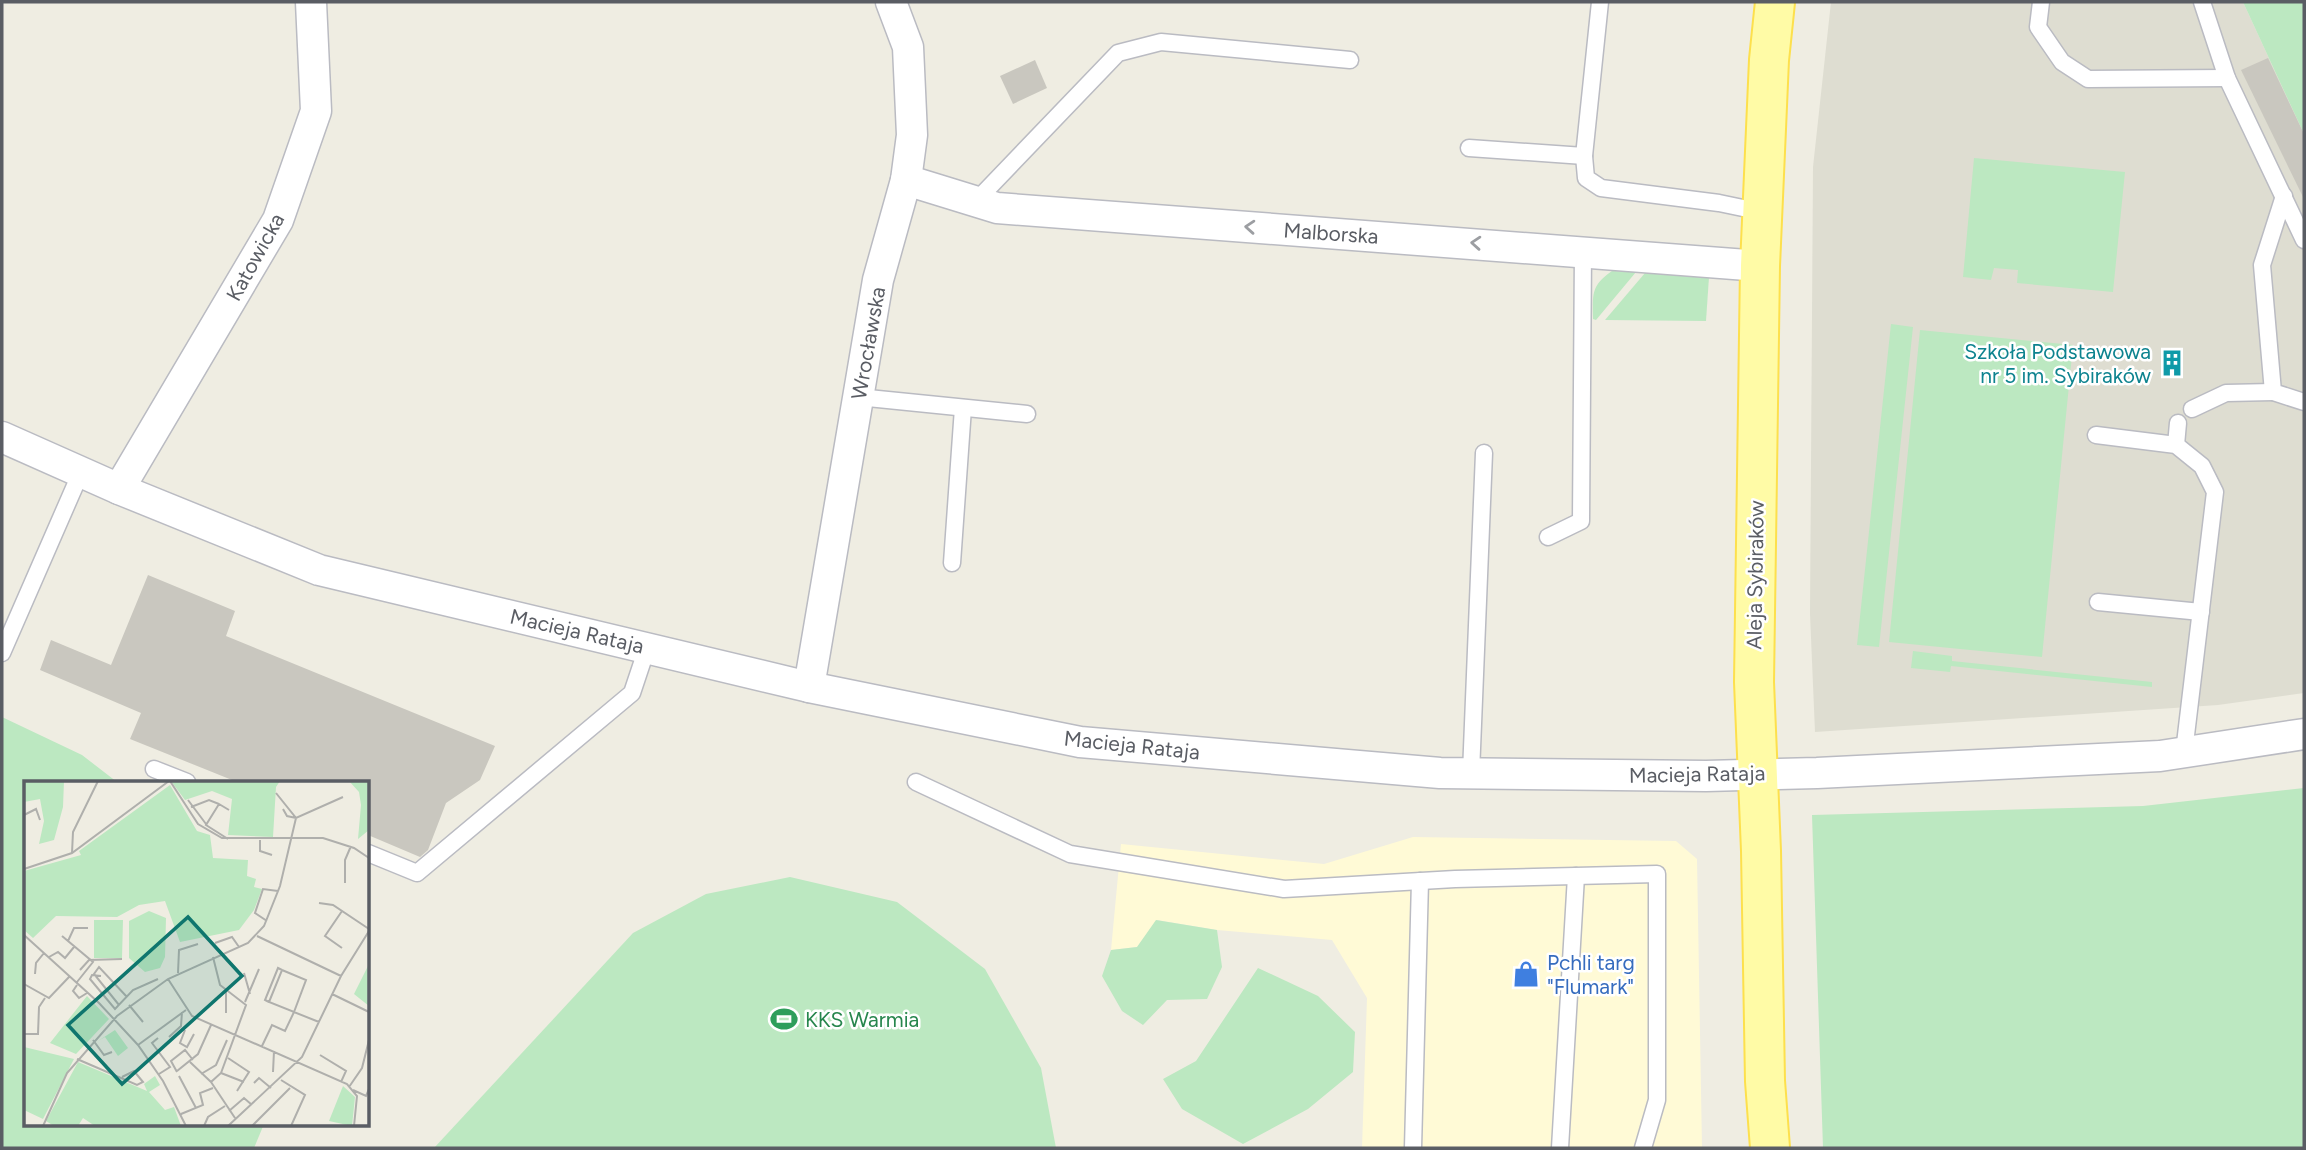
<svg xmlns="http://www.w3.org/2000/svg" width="2306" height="1150" font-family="Figtree,sans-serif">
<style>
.commercial{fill:#fffad6}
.education{fill:#deddd1}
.green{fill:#bce8c1}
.building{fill:#c9c7bf}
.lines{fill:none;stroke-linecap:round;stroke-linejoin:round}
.lane-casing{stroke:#babbc2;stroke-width:19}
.street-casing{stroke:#babbc2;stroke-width:33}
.primary-casing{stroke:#fde04d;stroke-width:42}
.lane{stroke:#fff;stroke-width:16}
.street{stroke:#fff;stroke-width:30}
.primary{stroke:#fffba6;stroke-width:38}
.oneway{stroke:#9c9ea2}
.labels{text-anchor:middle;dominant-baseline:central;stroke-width:5;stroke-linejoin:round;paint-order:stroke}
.street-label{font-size:21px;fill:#5a5d64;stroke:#fff}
.culture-label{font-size:21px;fill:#0d838f;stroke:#fff;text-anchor:end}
.shop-label{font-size:21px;fill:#366cbe;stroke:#fff;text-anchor:start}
.leisure-label{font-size:21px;fill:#27864d;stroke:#fff;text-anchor:start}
.inset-road{fill:none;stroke:#afafac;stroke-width:2}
.view{fill:#0f766e;fill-opacity:0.15;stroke:#0f766e;stroke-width:3.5}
.inset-edge{fill:none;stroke:#5a5d64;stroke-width:3.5}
</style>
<rect width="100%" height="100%" fill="#efede2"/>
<polygon class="commercial" points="1413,837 1676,841 1697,859 1702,1148 1362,1148 1367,998 1332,940 1217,930 1157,920 1137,947 1111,950 1121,844 1324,864"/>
<polygon class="education" points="1831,2 2243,2 2304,134 2304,693 2218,705 1815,732 1810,614 1813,167"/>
<g class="green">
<polygon points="2243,2 2304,2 2304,134"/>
<polygon points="1974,158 2125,172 2113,292 2017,283 2018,270 1994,268 1991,280 1963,277"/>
<path d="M 1612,271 L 1636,272 L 1596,320 L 1593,319 C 1593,295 1590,286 1612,271 Z"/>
<polygon points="1645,273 1709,277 1706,321 1605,320"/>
<polygon points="1891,324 1913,327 1879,647 1857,645"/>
<polygon points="1920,330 2073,345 2042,657 1889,642"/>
<polygon points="1913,651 1952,656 1952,661 2152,682 2152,687 1951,666 1950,672 1911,668"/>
<polygon points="2,717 82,755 117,782 26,782 26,1124 264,1124 254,1148 2,1148"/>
<polygon points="2304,788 2304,1148 1823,1148 1812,815 2143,806"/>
<polygon points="790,877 897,902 985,969 1041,1068 1056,1148 434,1148 633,933 706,894"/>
<polygon points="1156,920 1217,930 1222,967 1207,999 1167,1000 1143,1025 1122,1011 1102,976 1111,950 1137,947"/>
<polygon points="1258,968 1318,996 1355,1032 1353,1072 1308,1109 1243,1144 1182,1109 1163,1079 1196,1061"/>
</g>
<g class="building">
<polygon points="2268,58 2304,134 2304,199 2241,70"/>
<polygon points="1035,60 1047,88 1013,104 1000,76"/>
<polygon points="148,575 235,611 226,636 495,746 480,780 446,803 428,850 420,857 368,835 368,782 237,782 130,739 141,713 40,670 51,640 111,665"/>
</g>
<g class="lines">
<g class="lane-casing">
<g id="lane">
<polyline points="2041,2 2038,27 2062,62 2088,79 2227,78"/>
<polyline points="2202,2 2227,78 2304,240"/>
<polyline points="1469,148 1584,156 1600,2"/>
<polyline points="1584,156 1586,178 1601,188 1719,203 1762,212"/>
<polyline points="2284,196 2262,265 2273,392 2304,402"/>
<polyline points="976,201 1118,53 1161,42 1350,60"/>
<polyline points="858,397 1027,414"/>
<polyline points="2192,409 2226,393 2273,392"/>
<polyline points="2096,435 2176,445 2202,466 2215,492 2184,752"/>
<polyline points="2176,445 2178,423"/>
<polyline points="1548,537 1581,521 1583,251"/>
<polyline points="952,563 963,408"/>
<polyline points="2098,602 2201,612"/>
<polyline points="2,653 81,472"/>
<polyline points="154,769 187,782"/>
<polyline points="1471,773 1484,453"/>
<polyline points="916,782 1070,854 1284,889 1455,879 1657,874 1657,1100 1643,1148"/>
<polyline points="368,853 417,873 632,693 647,648"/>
<polyline points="1413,1148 1420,881"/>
<polyline points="1560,1148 1576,876"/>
</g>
</g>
<g class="street-casing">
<g id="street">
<polyline points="906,180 997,208 1760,266"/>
<polyline points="2,437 119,489 319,570 809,687 1080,742 1440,773 1706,776 1817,773 2160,756 2304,734"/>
<polyline points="119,489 278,220 316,111 311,2"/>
<polyline points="809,687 878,280 906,180 912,135 908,47 891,2"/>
</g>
</g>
<g class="primary-casing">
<polyline id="primary" points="1770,1148 1765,1081 1761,851 1754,682 1760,266 1769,60 1775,2"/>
</g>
<use href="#lane" class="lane"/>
<use href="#street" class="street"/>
<use href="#primary" class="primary"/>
</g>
<defs><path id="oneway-chevron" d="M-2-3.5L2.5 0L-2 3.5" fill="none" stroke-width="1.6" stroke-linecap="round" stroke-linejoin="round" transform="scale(1.75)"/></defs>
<g class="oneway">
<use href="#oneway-chevron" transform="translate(1250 227) rotate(-176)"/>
<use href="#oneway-chevron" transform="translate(1476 243) rotate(-176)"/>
</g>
<defs>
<g id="building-bare" transform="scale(2.1)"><path d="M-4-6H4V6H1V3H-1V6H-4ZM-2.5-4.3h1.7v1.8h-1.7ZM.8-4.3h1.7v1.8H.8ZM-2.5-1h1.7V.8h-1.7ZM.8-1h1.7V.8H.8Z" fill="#0f9aa8" stroke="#fff" stroke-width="2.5" paint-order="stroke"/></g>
<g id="shop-bare" transform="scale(2.1)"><path d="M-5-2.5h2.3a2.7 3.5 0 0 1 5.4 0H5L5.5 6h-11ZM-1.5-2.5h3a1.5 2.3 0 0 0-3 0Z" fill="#3f7fe0" stroke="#fff" stroke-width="2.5" paint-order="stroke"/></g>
<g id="stadium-bare" transform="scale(2.1)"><path d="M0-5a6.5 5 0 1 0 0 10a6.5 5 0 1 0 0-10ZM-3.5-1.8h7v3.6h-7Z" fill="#2e9e5b" stroke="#fff" stroke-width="2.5" paint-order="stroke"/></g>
</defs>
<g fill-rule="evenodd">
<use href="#building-bare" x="2172" y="363"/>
<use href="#shop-bare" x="1526" y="974"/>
<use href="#stadium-bare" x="784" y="1019"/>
</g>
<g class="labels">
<g class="street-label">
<text transform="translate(1331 233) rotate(4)">Malborska</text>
<text transform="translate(255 257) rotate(-61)">Katowicka</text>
<text transform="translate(868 343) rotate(-80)">Wrocławska</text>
<text transform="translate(1755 575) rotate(-89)">Aleja Sybiraków</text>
<text transform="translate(577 631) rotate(13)">Macieja Rataja</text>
<text transform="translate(1132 745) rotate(6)">Macieja Rataja</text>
<text transform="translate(1697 774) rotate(-1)">Macieja Rataja</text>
</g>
<g class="culture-label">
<text x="2151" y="351">Szkoła Podstawowa<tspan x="2151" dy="24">nr 5 im. Sybiraków</tspan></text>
</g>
<g class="shop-label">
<text x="1547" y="962">Pchli targ<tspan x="1547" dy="24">"Flumark"</tspan></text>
</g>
<g class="leisure-label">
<text x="805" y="1019">KKS Warmia</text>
</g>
</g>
<g transform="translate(24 781)">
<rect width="345" height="345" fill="#efede2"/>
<path d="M 0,0 L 40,0 L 39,26 L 30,59 L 15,63 L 20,40 L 16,18 L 0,21 ZM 147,0 L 256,0 L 252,6 L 249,56 L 204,54 L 208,18 L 188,10 L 161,19 ZM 325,0 L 345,0 L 345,49 L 334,58 L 337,24 L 335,11 ZM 146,4 L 173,50 L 186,54 L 189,77 L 224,79 L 223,95 L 232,98 L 230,106 L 238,108 L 230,129 L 215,149 L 156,161 L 141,120 L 115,124 L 93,136 L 32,135 L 9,157 L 0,149 L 0,90 L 57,74 L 55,70 ZM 125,130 L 142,137 L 141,176 L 136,187 L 121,191 L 105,177 L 105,140 ZM 70,139 L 99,139 L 98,177 L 70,177 ZM 345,183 L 345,225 L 330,213 ZM 63,215 L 85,238 L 52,273 L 26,262 ZM 91,249 L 104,267 L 94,275 L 81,256 L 74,260 ZM 0,266 L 50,278 L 19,338 L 0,329 ZM 54,281 L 123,310 L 120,303 L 131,295 L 136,304 L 125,311 L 141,329 L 150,326 L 157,345 L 71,345 L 59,337 L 54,345 L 30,345 L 22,340 ZM 319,305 L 331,316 L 328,345 L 305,340 Z" fill="#bce8c1"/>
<path class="inset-road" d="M 146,0 L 174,43 L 198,57 L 299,57 L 330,67 L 345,77M 164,19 L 182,43M 167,26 L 185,19 L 195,23M 259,28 L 263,35 L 272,37 L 319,16M 0,34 L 12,28 L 16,39M 204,58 L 182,44 L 195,23 L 205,29M 236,59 L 236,70 L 248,74M 48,72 L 49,51 L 74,0M 0,88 L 48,72 L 145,0M 321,102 L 321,79 L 327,65M 295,122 L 309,124 L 345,148M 318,130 L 301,155 L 318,167M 243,140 L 231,132 L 239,108 L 254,110M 0,154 L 75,222 L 114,264 L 139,300 L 162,345M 38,155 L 69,181 L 53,201M 233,155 L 317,195M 44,160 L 50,147 L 64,147M 191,162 L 208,156 L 215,166M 25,176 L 34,171 L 41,177 L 50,166M 189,176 L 196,204 L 222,224 L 197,292 L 187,301 L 211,337M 56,189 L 65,179 L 98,178M 258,189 L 282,199 L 270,231 L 245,221 ZM 154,192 L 155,169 L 174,163M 220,192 L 226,213M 11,193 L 12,182 L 20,172M 77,195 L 68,194 L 66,198 L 91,228 L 109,209 L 134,198M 144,198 L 168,235 L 323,303 L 333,315 L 330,345M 0,203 L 25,217 L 45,196M 53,204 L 49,210 L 55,217 L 63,212M 308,213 L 345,231M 221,221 L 235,188M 245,221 L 241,219 L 254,187 L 258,189M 95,224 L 70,193 L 75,186 L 103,216M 105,224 L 119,241M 202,232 L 202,211M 161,249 L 156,262 L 163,266 L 170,253M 0,253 L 14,253 L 15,226 L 21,217M 145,256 L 157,245 L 158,231M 134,257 L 128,262 L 146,286 L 135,293M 69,259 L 80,274 L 88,271M 114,264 L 162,229M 238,265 L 248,244 L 261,250 L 270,231 L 295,241M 296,274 L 322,290 L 317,301M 204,277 L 225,291 L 213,310M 53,278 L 113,304 L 119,301 L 110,290 L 98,296M 166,281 L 187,301M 153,290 L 174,273 L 187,244M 153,291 L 147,280 L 161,269 L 169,279M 249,291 L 250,270M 197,292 L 220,301M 177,293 L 192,284 L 203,259M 155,295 L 172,327M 257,299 L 281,314 L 267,345M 230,302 L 235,297 L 247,307M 325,306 L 338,287 L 345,259M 329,309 L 342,315 L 345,308M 205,330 L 220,317 L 228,324M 157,333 L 179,324 L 176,312 L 189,307M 19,345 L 43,292 L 93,235 L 144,198 L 224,162 L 240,145 L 256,105 L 272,37 L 252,12M 180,345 L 184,336 L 201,325M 204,345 L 278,276 L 317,195 L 345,150M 228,345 L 266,307"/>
<path class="view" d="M 164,136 L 218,195 L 98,303 L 44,244 Z"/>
<rect width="345" height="345" class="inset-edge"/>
</g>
<rect width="2306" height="1150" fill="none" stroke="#5a5d64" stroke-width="7"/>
</svg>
